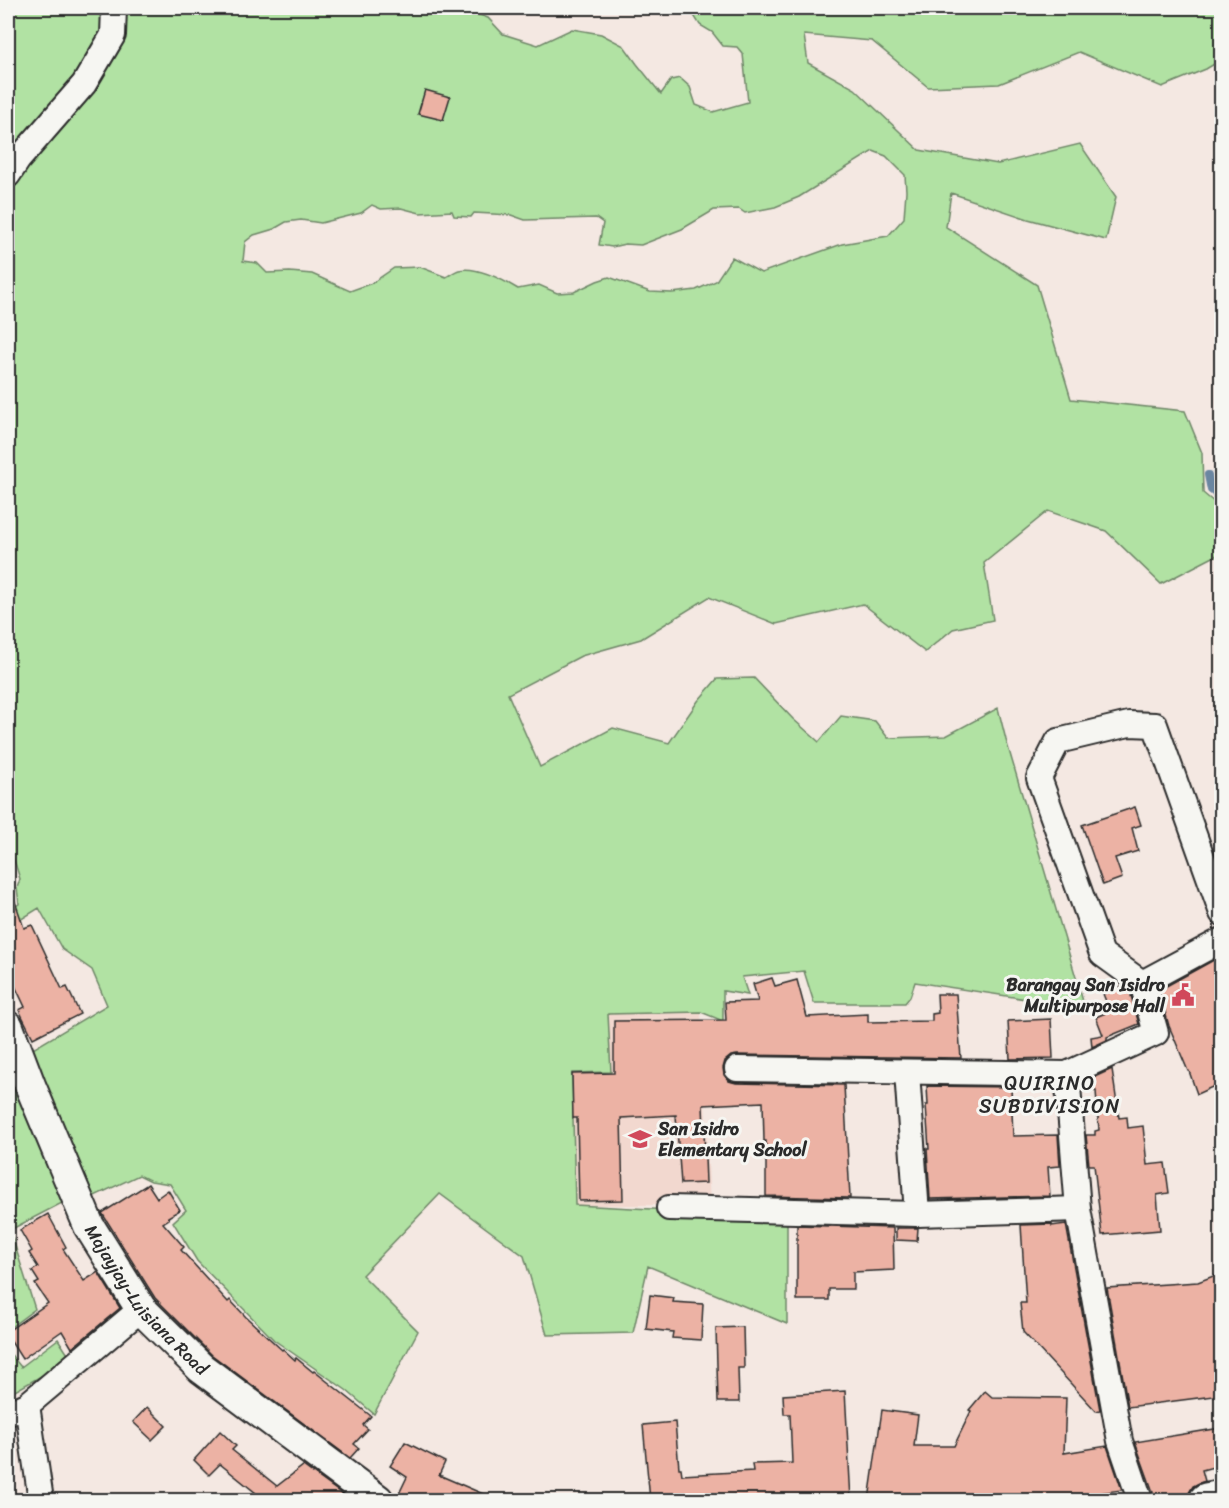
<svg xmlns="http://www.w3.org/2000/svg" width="1229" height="1508" font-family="Sriracha,sans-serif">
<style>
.built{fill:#f2d8cf}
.green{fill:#b1e2a3;stroke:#6e8667;stroke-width:1.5;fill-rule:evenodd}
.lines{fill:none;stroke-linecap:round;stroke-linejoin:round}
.stream{stroke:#6b86a1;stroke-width:8}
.building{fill:#ecb2a4;stroke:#2b2b2b;stroke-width:1.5}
.minor-casing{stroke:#2b2b2b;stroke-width:28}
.tertiary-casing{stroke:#2b2b2b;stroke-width:34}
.primary-casing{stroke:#2b2b2b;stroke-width:38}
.minor{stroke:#f6f6f2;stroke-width:24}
.tertiary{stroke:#f6f6f2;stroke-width:30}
.primary{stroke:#f6f6f2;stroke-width:33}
.labels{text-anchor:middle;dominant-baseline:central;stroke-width:6;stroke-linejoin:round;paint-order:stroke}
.poi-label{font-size:18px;font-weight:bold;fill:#2b2b2b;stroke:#f6f6f2;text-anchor:end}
.street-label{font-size:18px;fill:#2b2b2b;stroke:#f6f6f2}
.neighbourhood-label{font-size:20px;letter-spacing:1.5px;fill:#2b2b2b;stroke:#f6f6f2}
</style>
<rect width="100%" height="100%" fill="#f4e8e2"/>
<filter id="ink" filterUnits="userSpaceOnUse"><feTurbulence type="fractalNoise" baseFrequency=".0167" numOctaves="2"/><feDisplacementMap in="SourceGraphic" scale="12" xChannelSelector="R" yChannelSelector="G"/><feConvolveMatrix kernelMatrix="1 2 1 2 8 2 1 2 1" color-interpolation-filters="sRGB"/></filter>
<g filter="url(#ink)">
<polygon class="built" points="701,1012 710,1205 575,1205 572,1072 611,1072 608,1014"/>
<g class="green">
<path d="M 8,8 L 460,8 L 488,18 L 503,34 L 538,45 L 572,29 L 601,34 L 624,46 L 637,64 L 661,94 L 671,80 L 680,78 L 690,87 L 696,105 L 713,112 L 748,102 L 743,54 L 737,47 L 723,46 L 712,32 L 700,25 L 693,14 L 695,8 L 1221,8 L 1221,60 L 1206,69 L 1162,87 L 1079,52 L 999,84 L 928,87 L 872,41 L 804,35 L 808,63 L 855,89 L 919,150 L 998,164 L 1080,144 L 1116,197 L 1106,240 L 1028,219 L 951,193 L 946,227 L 1037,285 L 1071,399 L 1185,411 L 1202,453 L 1203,493 L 1221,508 L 1221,553 L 1161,584 L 1106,531 L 1048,511 L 984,563 L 993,620 L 953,629 L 925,652 L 863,604 L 776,624 L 709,597 L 641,639 L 581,656 L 508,694 L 540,767 L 613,728 L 669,743 L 698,701 L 717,679 L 754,678 L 793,719 L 819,742 L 841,716 L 875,721 L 888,738 L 946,736 L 998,708 L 1006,740 L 1085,1008 L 915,982 L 910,997 L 905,1003 L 814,1003 L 804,971 L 742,977 L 748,995 L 723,991 L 723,1021 L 701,1012 L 608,1014 L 611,1072 L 572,1073 L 575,1205 L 787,1216 L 787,1324 L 648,1266 L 633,1333 L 547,1335 L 524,1256 L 440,1194 L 362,1275 L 418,1331 L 374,1414 L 346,1390 L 274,1340 L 197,1261 L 173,1222 L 186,1210 L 170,1184 L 151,1181 L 139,1175 L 84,1201 L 26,1053 L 107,1005 L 92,970 L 62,949 L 39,908 L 20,920 L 13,908 L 19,904 L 17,888 L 20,879 L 13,857 L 8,856 ZM 873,151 L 886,156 L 905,175 L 906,191 L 904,218 L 888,236 L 842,244 L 761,273 L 732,257 L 716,281 L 696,290 L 672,293 L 650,292 L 609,277 L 597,281 L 574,292 L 557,293 L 539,285 L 518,289 C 503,280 477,266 459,270 C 455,271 450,275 446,277 L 420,267 L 394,268 L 372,283 L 350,291 L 312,274 L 290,272 L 267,273 L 257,263 L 243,261 L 245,242 L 254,235 L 274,229 L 286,222 L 301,220 L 321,223 L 361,213 L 372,205 L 381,209 L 401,208 L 420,213 L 452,211 L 454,216 L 471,217 L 474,213 L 511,215 L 525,220 L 596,218 L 603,223 L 599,245 L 612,247 L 625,244 L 641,245 L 682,229 L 714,210 L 739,209 L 745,213 L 775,207 L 799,197 Z"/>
<polygon points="8,1058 64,1202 10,1230 35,1309 8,1329"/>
<polygon points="58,1339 71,1359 8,1395 8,1351 21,1367"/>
</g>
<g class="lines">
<polyline class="stream" points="1208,475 1211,490 1222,498"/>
</g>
<g class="building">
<polygon points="425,90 450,97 443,120 418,114"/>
<polygon points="1135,807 1141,825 1132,828 1138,851 1115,858 1122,878 1103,885 1082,825"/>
<polygon points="8,890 11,890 24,928 32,925 62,989 67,987 80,1014 33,1038 19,1010 25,1007 8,971"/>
<polygon points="1221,956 1221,1083 1197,1094 1189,1071 1188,1071 1169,1026 1159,990"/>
<polygon points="772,978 775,986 797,980 807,1017 868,1014 868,1022 932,1021 932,1014 938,1013 937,994 956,994 961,1058 737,1055 731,1056 725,1061 723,1068 724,1075 729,1081 736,1083 844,1085 850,1198 766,1196 766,1141 764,1141 763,1102 703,1105 706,1183 681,1184 676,1115 621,1118 623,1200 579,1201 577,1118 573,1118 572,1074 614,1073 614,1021 726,1020 725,1002 758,1001 753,984"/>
<polygon points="1122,986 1130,992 1139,1024 1107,1037 1107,1040 1092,1047 1091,1037 1103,1035 1096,1017 1110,1011 1103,994"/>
<polygon points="1051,1019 1053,1058 1010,1059 1008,1021"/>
<polygon points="1112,1069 1119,1118 1127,1117 1128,1128 1143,1126 1147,1165 1165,1163 1169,1193 1157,1195 1160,1230 1102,1235 1094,1165 1089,1165 1086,1135 1095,1135 1095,1131 1099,1130 1096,1091 1090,1091 1088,1080"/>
<polygon points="927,1086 1011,1087 1013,1136 1058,1135 1060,1166 1048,1167 1050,1196 930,1199 927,1149 929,1149 926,1105 928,1105"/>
<polygon points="148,1184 157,1198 168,1190 180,1210 168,1217 169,1219 163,1223 184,1247 181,1250 228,1302 230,1300 246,1317 282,1350 283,1349 295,1360 296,1358 313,1372 314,1371 371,1416 363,1425 368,1429 354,1444 359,1448 350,1458 212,1355 155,1298 102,1213"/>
<polygon points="48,1214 66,1247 63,1249 84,1281 98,1272 120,1308 72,1348 62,1331 22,1359 8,1337 8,1331 48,1303 35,1284 39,1282 32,1271 38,1267 29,1253 32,1251 20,1230"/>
<polygon points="1052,1224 1052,1226 1066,1224 1100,1410 1096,1411 1023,1332 1020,1303 1026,1303 1021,1225"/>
<polygon points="797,1225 893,1228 894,1270 853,1272 853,1289 829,1289 829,1300 797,1300"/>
<polygon points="896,1228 918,1228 917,1241 896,1240"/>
<polygon points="1221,1273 1221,1395 1128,1407 1107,1288 1198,1282"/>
<polygon points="650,1295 674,1298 673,1302 703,1304 701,1340 672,1338 673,1332 646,1329"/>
<polygon points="743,1327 744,1368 738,1368 739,1402 718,1402 716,1328"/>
<polygon points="845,1391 851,1500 650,1500 643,1425 675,1422 679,1468 681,1468 682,1475 753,1471 752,1464 792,1463 790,1414 784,1414 783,1395"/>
<polygon points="985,1391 992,1397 1066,1398 1064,1453 1107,1446 1122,1490 1062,1498 1062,1500 869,1500 882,1410 918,1415 914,1446 954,1446 971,1411 969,1410"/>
<polygon points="147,1407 166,1426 152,1440 133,1422"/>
<polygon points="1221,1428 1221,1465 1202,1470 1205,1481 1193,1486 1189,1493 1188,1497 1185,1498 1184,1494 1162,1500 1154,1500 1154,1495 1135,1442"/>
<polygon points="220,1431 236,1446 232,1450 277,1486 303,1466 350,1500 260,1500 262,1498 220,1464 209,1475 194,1460"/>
<polygon points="405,1442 445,1462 439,1475 497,1500 396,1500 407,1477 390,1466"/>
</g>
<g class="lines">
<g class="minor-casing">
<g id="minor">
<polyline points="8,175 18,160 84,84 113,35 114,8"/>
<polyline points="1222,913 1155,725 1129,724 1058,741 1039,778 1102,954 1142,983 1222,940"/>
<polyline points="737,1069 1067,1074 1156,1033 1142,983"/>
<polyline points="907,1072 917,1214"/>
<polyline points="1067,1074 1078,1209 1120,1441 1140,1500"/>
<polyline points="669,1208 917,1214 1078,1209"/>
<polyline points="27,1405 41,1500"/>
<polyline points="8,1413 27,1405 141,1309"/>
</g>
</g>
<g class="tertiary-casing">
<g id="tertiary">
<path id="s1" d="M 8,1027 L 30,1085 L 89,1226 L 141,1309 L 201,1368 L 378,1500"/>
</g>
</g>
<g class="primary-casing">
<polyline id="primary" points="1206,1500 1222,1497"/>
</g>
<use href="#minor" class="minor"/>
<use href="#tertiary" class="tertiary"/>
<use href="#primary" class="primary"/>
</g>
</g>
<defs>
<g id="civic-bare" transform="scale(1.8)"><path d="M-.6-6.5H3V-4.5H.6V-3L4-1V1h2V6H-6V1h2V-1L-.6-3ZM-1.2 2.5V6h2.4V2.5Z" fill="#d1495b" stroke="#f6f6f2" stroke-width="2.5" paint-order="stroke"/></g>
<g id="school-bare" transform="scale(1.8)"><path d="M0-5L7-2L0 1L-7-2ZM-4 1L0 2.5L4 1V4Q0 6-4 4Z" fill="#d1495b" stroke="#f6f6f2" stroke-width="2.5" paint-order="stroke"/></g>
</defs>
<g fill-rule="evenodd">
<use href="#civic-bare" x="1183" y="995"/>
<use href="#school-bare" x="640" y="1139"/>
</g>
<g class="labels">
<g class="poi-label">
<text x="1165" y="985">Barangay San Isidro<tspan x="1165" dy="21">Multipurpose Hall</tspan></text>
<text x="658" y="1129" text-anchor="start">San Isidro<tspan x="658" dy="21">Elementary School</tspan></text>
</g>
<g class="street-label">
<text stroke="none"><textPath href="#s1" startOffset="309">Majayjay-Luisiana Road</textPath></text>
</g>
<g class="neighbourhood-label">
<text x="1050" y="1083">QUIRINO<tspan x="1050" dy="23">SUBDIVISION</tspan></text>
</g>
</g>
<rect width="1229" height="1508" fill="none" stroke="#f6f6f2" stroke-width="30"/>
<rect x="15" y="15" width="1199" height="1478" fill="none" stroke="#2b2b2b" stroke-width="2" filter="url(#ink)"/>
</svg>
